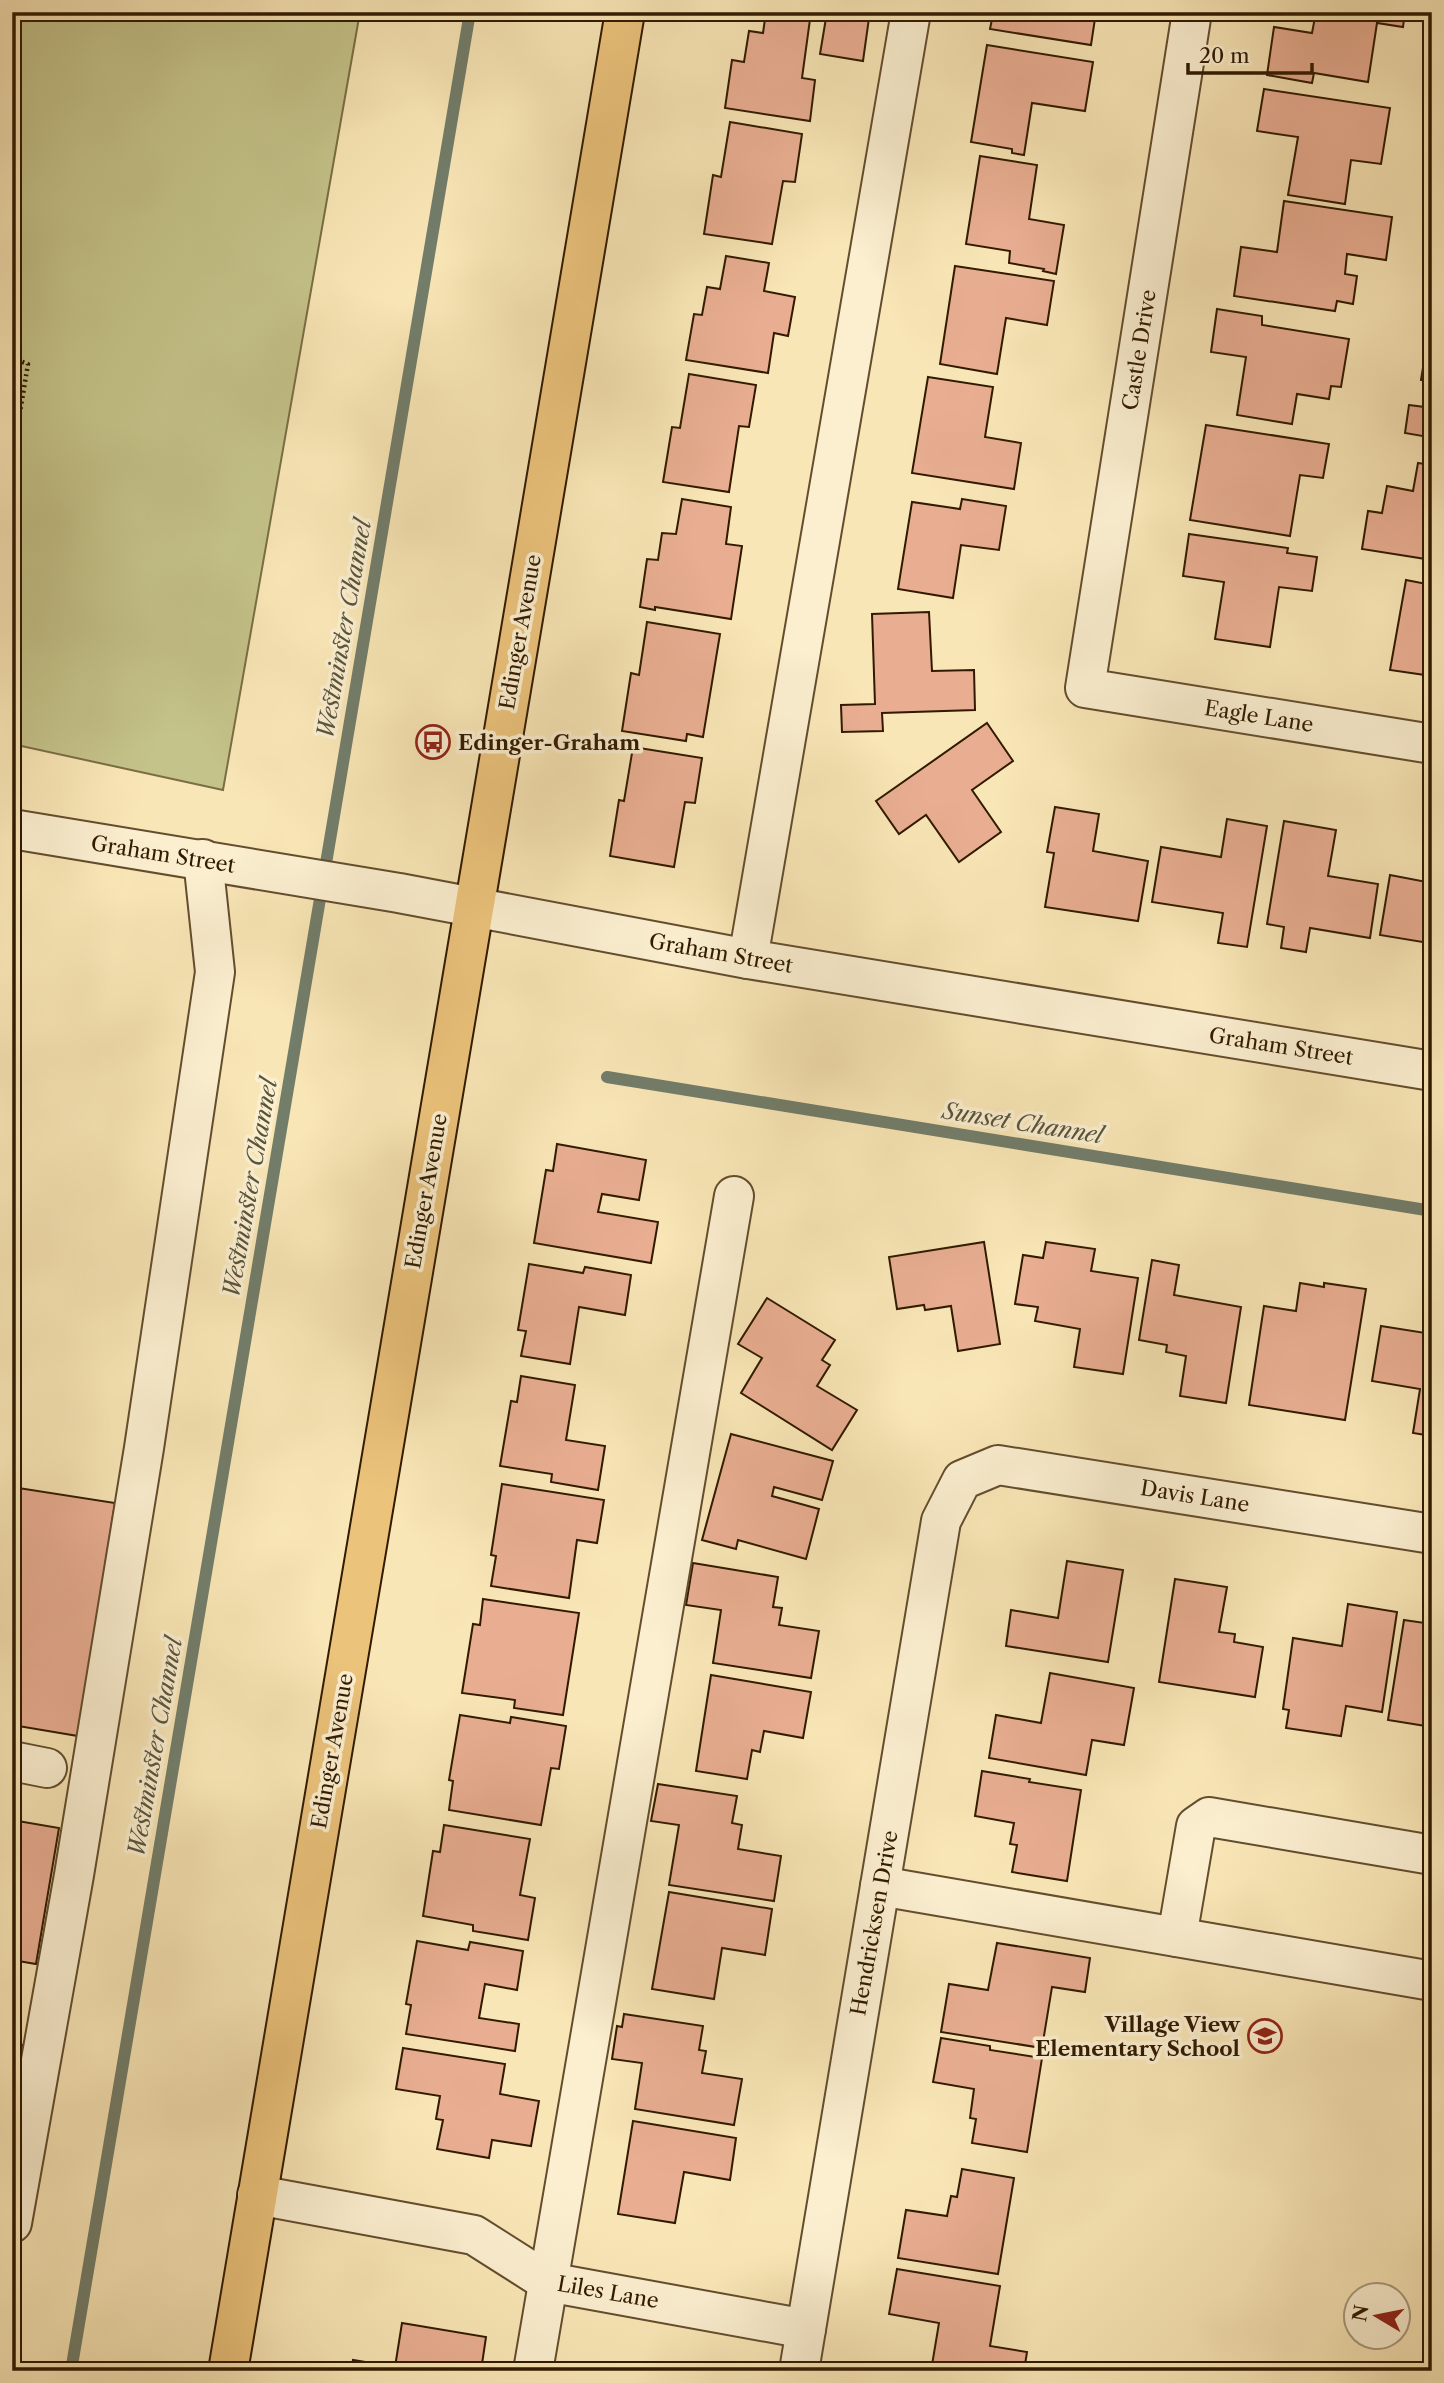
<svg xmlns="http://www.w3.org/2000/svg" width="1444" height="2383" font-family="'Libre Caslon Text',serif">
<style>
.green{fill:#c4c389;stroke:#7a6e45;stroke-width:2}
.lines{fill:none;stroke-linecap:round;stroke-linejoin:round}
.stream{stroke:#727d6a;stroke-width:12}
.building{fill:#e9ae92;stroke:#311a01;stroke-width:2}
.minor-casing{stroke:#634d2e;stroke-width:42}
.major-casing{stroke:#311a01;stroke-width:42}
.path{stroke:#311a01;stroke-width:4.5;stroke-dasharray:2 3.5;stroke-linecap:butt}
.minor{stroke:#fbefd0;stroke-width:38}
.major{stroke:#ecc37b;stroke-width:38}
.labels{text-anchor:middle;dominant-baseline:central;stroke-width:7;stroke-linejoin:round;paint-order:stroke}
.street-label{font-size:21px;fill:#311a01;stroke:#fbefd0}
.poi-label{font-size:21px;font-weight:bold;fill:#311a01;stroke:#fbefd0;text-anchor:start}
.water-label{font-size:23px;font-style:italic;fill:#57543e;stroke:#fbefd0}
</style>
<rect width="100%" height="100%" fill="#f9e6b6"/>
<filter id="stains"><feTurbulence type="fractalNoise" baseFrequency=".00286" numOctaves="4"/><feColorMatrix values="0 0 0 0 .2 0 0 0 0 .09 0 0 0 0 .02 0 0 0 .5 -.17"/></filter>
<radialGradient id="worn" r=".72"><stop offset=".6" stop-color="#630" stop-opacity="0"/><stop offset="1" stop-color="#630" stop-opacity=".3"/></radialGradient>
<polygon class="green" points="12,12 360,12 223,790 12,744"/>
<g class="lines">
<g class="stream">
<polyline points="607,1077 1432,1211"/>
<polyline points="71,2371 470,12"/>
</g>
</g>
<g class="building">
<polygon points="766,12 811,12 802,78 815,80 810,121 725,108 732,60 744,62 749,31 763,33"/>
<polygon points="827,12 869,18 863,61 820,54"/>
<polygon points="961,12 1096,12 1091,45 990,29 992,19 960,14"/>
<polygon points="1316,12 1405,12 1403,27 1377,23 1368,82 1314,73 1312,83 1267,75 1274,27 1312,33"/>
<polygon points="987,45 1093,62 1085,111 1032,103 1024,155 1012,153 1012,149 971,142"/>
<polygon points="1264,89 1390,108 1381,164 1351,160 1345,204 1288,195 1298,137 1257,131"/>
<polygon points="730,122 802,134 795,182 783,181 772,244 704,234 713,175 721,177"/>
<polygon points="980,156 1037,165 1029,219 1064,225 1056,274 1043,271 1044,269 1009,263 1010,251 966,244"/>
<polygon points="1284,201 1392,217 1386,260 1347,254 1345,274 1357,276 1353,304 1337,301 1335,311 1234,296 1241,247 1277,252"/>
<polygon points="726,256 769,263 764,291 795,297 788,336 774,333 768,373 686,360 694,314 702,315 707,287 720,289"/>
<polygon points="955,266 1054,281 1047,325 1006,318 997,374 940,364"/>
<polygon points="1217,309 1262,316 1262,325 1349,339 1341,387 1331,386 1329,399 1297,394 1292,424 1237,415 1246,357 1211,352"/>
<polygon points="1427,343 1432,344 1432,382 1421,380"/>
<polygon points="689,374 756,385 749,427 739,426 729,492 663,482 672,427 680,428"/>
<polygon points="928,377 993,387 985,437 1021,443 1014,489 912,473"/>
<polygon points="1409,405 1432,408 1432,443 1424,442 1423,436 1405,433"/>
<polygon points="1206,425 1329,444 1323,478 1300,475 1290,536 1190,520"/>
<polygon points="1418,463 1432,465 1432,560 1362,549 1368,511 1382,513 1387,486 1413,491"/>
<polygon points="682,499 731,507 726,544 742,546 731,619 655,607 655,610 640,607 647,559 658,560 662,533 676,534"/>
<polygon points="962,499 1006,506 999,550 961,545 953,598 898,589 912,502 960,509"/>
<polygon points="1189,534 1288,548 1287,553 1317,557 1312,591 1279,587 1270,647 1215,639 1224,582 1183,576"/>
<polygon points="1406,580 1432,585 1432,676 1390,670"/>
<polygon points="929,612 932,671 974,670 975,710 882,713 883,731 842,732 841,705 875,704 872,614"/>
<polygon points="647,622 720,634 703,737 687,734 686,741 622,731 631,673 639,675"/>
<polygon points="987,723 1013,761 972,790 1001,832 959,862 926,815 899,834 876,801"/>
<polygon points="633,747 702,758 695,803 685,802 674,867 610,856 619,800 624,801"/>
<polygon points="1055,807 1099,814 1093,851 1148,861 1138,921 1045,907 1054,853 1047,852"/>
<polygon points="1227,819 1267,826 1247,947 1218,943 1223,913 1152,902 1161,847 1221,857"/>
<polygon points="1284,821 1336,830 1328,876 1378,884 1370,938 1310,928 1306,952 1281,948 1284,927 1267,924"/>
<polygon points="1390,875 1432,883 1432,962 1426,961 1429,943 1380,935"/>
<polygon points="557,1144 646,1160 639,1200 602,1194 598,1212 658,1222 651,1263 534,1243 546,1170 553,1171"/>
<polygon points="984,1242 1000,1344 958,1351 951,1306 925,1310 924,1305 897,1309 889,1257"/>
<polygon points="1046,1242 1095,1249 1091,1271 1138,1278 1123,1374 1074,1367 1080,1329 1035,1321 1038,1307 1015,1304 1023,1255 1043,1258"/>
<polygon points="1152,1260 1179,1265 1174,1295 1241,1307 1226,1403 1180,1396 1186,1356 1166,1352 1167,1345 1139,1340"/>
<polygon points="529,1264 583,1273 585,1267 631,1275 625,1315 579,1307 570,1364 521,1356 526,1331 518,1330"/>
<polygon points="1300,1283 1324,1287 1324,1283 1366,1289 1345,1420 1249,1405 1264,1306 1296,1311"/>
<polygon points="767,1298 835,1340 822,1360 830,1365 817,1386 857,1410 832,1450 741,1393 762,1358 738,1344"/>
<polygon points="1381,1326 1432,1334 1432,1436 1413,1433 1420,1389 1372,1381"/>
<polygon points="521,1376 575,1385 566,1440 605,1446 598,1490 551,1482 552,1474 500,1466 511,1401 517,1402"/>
<polygon points="731,1434 833,1461 822,1500 774,1487 772,1496 819,1509 806,1559 738,1540 736,1549 702,1540"/>
<polygon points="502,1484 604,1500 597,1543 577,1540 569,1598 491,1586 496,1556 491,1555"/>
<polygon points="12,1487 115,1503 78,1736 12,1725"/>
<polygon points="1067,1561 1123,1570 1108,1662 1006,1646 1011,1610 1058,1618"/>
<polygon points="693,1563 778,1577 773,1607 782,1608 779,1625 819,1631 811,1678 713,1663 721,1610 686,1605"/>
<polygon points="1175,1579 1227,1587 1219,1632 1235,1634 1234,1642 1263,1647 1255,1697 1159,1682"/>
<polygon points="483,1599 579,1613 563,1715 514,1708 515,1700 462,1693 473,1624 480,1625"/>
<polygon points="1348,1604 1397,1612 1382,1712 1346,1706 1341,1736 1286,1728 1289,1710 1283,1709 1293,1638 1342,1646"/>
<polygon points="1404,1620 1432,1624 1432,1727 1388,1720"/>
<polygon points="1050,1673 1134,1688 1124,1745 1092,1740 1086,1775 989,1758 996,1715 1041,1723"/>
<polygon points="711,1675 811,1692 803,1738 764,1731 760,1752 752,1750 747,1779 696,1771"/>
<polygon points="460,1715 510,1723 511,1717 566,1726 559,1769 551,1768 541,1825 449,1810 453,1781 449,1780"/>
<polygon points="982,1771 1030,1779 1029,1782 1081,1790 1067,1881 1012,1872 1017,1845 1010,1844 1014,1823 975,1816"/>
<polygon points="658,1784 737,1796 732,1823 742,1825 738,1849 781,1856 774,1901 669,1885 679,1825 651,1821"/>
<polygon points="12,1820 59,1828 36,1964 12,1960"/>
<polygon points="444,1825 530,1839 520,1895 535,1898 528,1940 473,1931 473,1925 423,1916 433,1851 440,1852"/>
<polygon points="669,1892 772,1909 765,1955 722,1948 714,1999 652,1989"/>
<polygon points="417,1941 468,1950 470,1942 523,1951 517,1990 485,1984 479,2018 519,2024 515,2051 406,2034 411,2005 406,2004"/>
<polygon points="997,1943 1090,1958 1085,1992 1052,1987 1042,2048 941,2032 949,1984 988,1990"/>
<polygon points="624,2014 703,2026 699,2050 706,2051 702,2073 742,2079 734,2125 635,2109 642,2063 612,2059 617,2026 622,2027"/>
<polygon points="941,2038 990,2046 990,2050 1042,2058 1027,2152 972,2143 976,2119 970,2118 974,2089 933,2082"/>
<polygon points="12,2043 23,2045 12,2108"/>
<polygon points="403,2048 505,2064 500,2094 539,2101 531,2146 492,2140 489,2158 437,2149 443,2120 436,2119 440,2096 396,2089"/>
<polygon points="633,2121 736,2138 730,2180 684,2172 675,2223 618,2214"/>
<polygon points="962,2169 1014,2178 998,2274 898,2258 906,2210 947,2216 951,2196 957,2197"/>
<polygon points="897,2269 1000,2286 990,2346 1027,2352 1024,2371 931,2371 939,2323 889,2314"/>
<polygon points="402,2323 486,2337 481,2371 455,2368 455,2371 351,2371 353,2360 395,2367"/>
</g>
<g class="lines">
<g class="minor-casing">
<g id="minor">
<polyline points="1192,12 1085,688 1432,744"/>
<polyline points="12,829 399,893 748,959 1432,1071"/>
<polyline points="748,959 911,12"/>
<polyline points="12,1761 47,1768"/>
<polyline points="880,1886 1432,1981"/>
<polyline points="1177,1937 1196,1826 1209,1817 1432,1855"/>
<polyline points="257,2195 474,2235 548,2282 806,2329"/>
<polyline points="12,2223 74,1875 144,1448 215,972 203,859"/>
<polyline points="533,2371 734,1196"/>
<polyline points="799,2371 941,1521 962,1480 998,1465 1432,1534"/>
</g>
</g>
<g class="major-casing">
<polyline id="major" points="228,2371 625,12"/>
</g>
<polyline class="path" points="12,358 28,364 12,460"/>
<use href="#minor" class="minor"/>
<use href="#major" class="major"/>
</g>
<defs>
<g id="bus-ring" transform="scale(1.75)"><circle r="9.5" fill="#fbefd0" stroke="#8f2418" stroke-width="1.5"/><path d="M-5-6H5V4H4V6H2V4H-2V6H-4V4H-5ZM-3.5-4V0h7V-4ZM-3.5 1.2v1.5H-2V1.2ZM2 1.2v1.5H3.5V1.2Z" fill="#8f2418"/></g>
<g id="school-ring" transform="scale(1.75)"><circle r="9.5" fill="#fbefd0" stroke="#8f2418" stroke-width="1.5"/><path d="M0-5L7-2L0 1L-7-2ZM-4 1L0 2.5L4 1V4Q0 6-4 4Z" fill="#8f2418"/></g>
</defs>
<g fill-rule="evenodd">
<use href="#bus-ring" x="433" y="742"/>
<use href="#school-ring" x="1265" y="2036"/>
</g>
<g class="labels">
<g class="street-label">
<text transform="translate(1139 350) rotate(-81)">Castle Drive</text>
<text transform="translate(520 632) rotate(-80)">Edinger Avenue</text>
<text transform="translate(1259 716) rotate(9)">Eagle Lane</text>
<text transform="translate(163 854) rotate(9)">Graham Street</text>
<text transform="translate(721 953) rotate(10)">Graham Street</text>
<text transform="translate(1281 1046) rotate(9)">Graham Street</text>
<text transform="translate(426 1191) rotate(-80)">Edinger Avenue</text>
<text transform="translate(1195 1496) rotate(9)">Davis Lane</text>
<text transform="translate(332 1751) rotate(-80)">Edinger Avenue</text>
<text transform="translate(874 1923) rotate(-80)">Hendricksen Drive</text>
<text transform="translate(608 2292) rotate(10)">Liles Lane</text>
</g>
<g class="poi-label">
<text x="458" y="742">Edinger-Graham</text>
<text x="1240" y="2024" text-anchor="end">Village View<tspan x="1240" dy="24">Elementary School</tspan></text>
</g>
<g class="water-label">
<text transform="translate(344 629) rotate(-80)">Westminster Channel</text>
<text transform="translate(1023 1123) rotate(9)">Sunset Channel</text>
<text transform="translate(250 1188) rotate(-80)">Westminster Channel</text>
<text transform="translate(155 1747) rotate(-80)">Westminster Channel</text>
</g>
</g>
<rect width="1444" height="2383" fill="none" stroke="#f9e6b6" stroke-width="42"/>
<rect x="14" y="14" width="1416" height="2355" fill="none" stroke="#311a01" stroke-width="3.5"/>
<rect x="21" y="21" width="1402" height="2341" fill="none" stroke="#311a01" stroke-width="2"/>
<g transform="translate(1377 2316) rotate(280)"><circle r="33" fill="#fbefd0" stroke="#aa9a7d" stroke-width="2"/>
<path d="M0-5L12 26L0 18L-12 26Z" fill="#8f2418"/>
<text y="-10" font-size="19" font-weight="bold" text-anchor="middle" fill="#311a01">N</text>
</g>
<path d="M1188 63v10h124v-10" fill="none" stroke="#311a01" stroke-width="3.5"/>
<text x="1199" y="63" font-size="21" fill="#311a01" stroke="#fbefd0" stroke-width="5" paint-order="stroke">20 m</text>
<rect width="100%" height="100%" filter="url(#stains)"/>
<rect width="100%" height="100%" fill="url(#worn)"/>
</svg>
